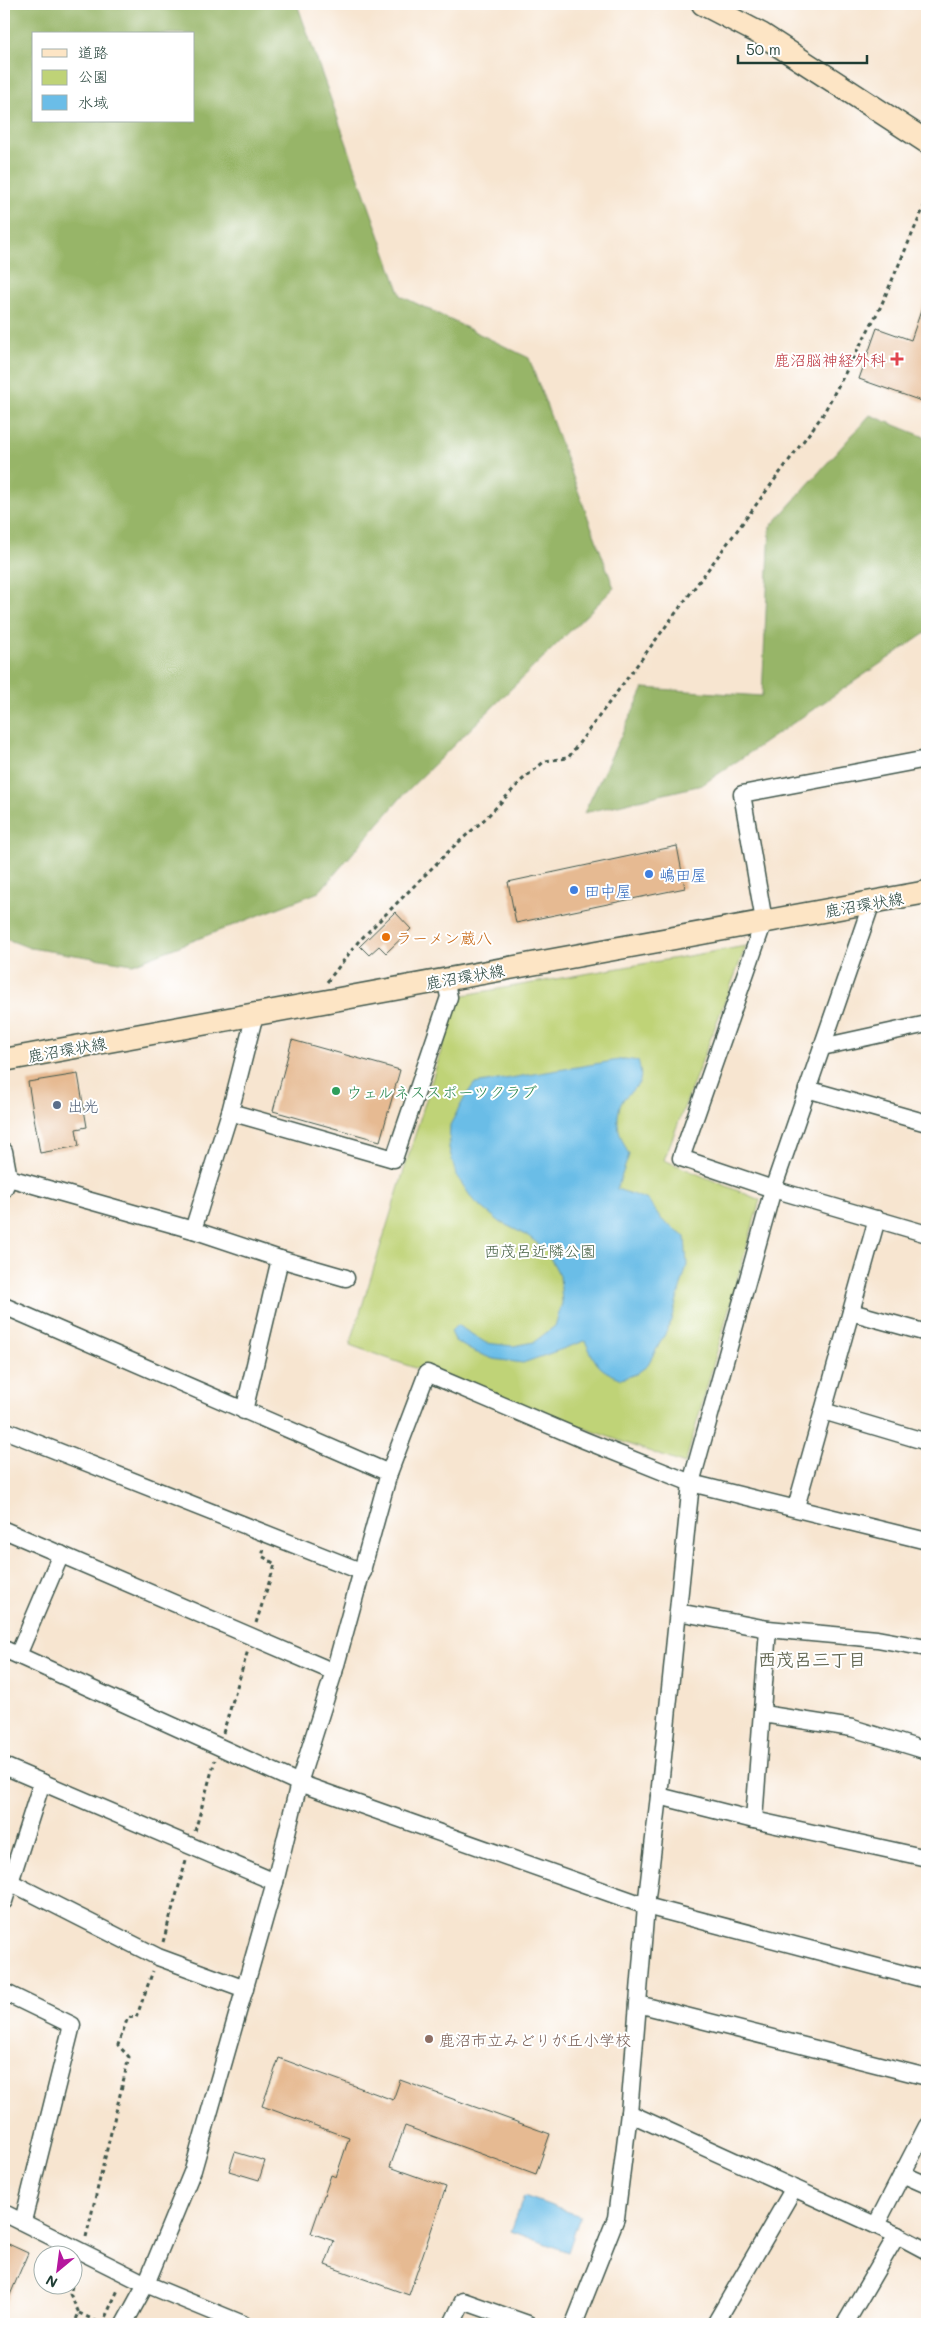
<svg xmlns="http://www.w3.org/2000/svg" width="931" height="2328" font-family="Mali,'Klee One',sans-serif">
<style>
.green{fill:#bfd377;stroke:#6f8856}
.forest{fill:#97b568;stroke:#5b794e;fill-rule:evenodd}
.water{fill:#6bbde7;stroke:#457d8e}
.building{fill:#e6ba92}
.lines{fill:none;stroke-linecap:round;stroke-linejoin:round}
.street-casing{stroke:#3f564b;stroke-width:19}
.secondary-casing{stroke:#3f564b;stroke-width:25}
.path{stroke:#3f564b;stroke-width:3;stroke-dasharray:4 4;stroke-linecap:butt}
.street{stroke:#fff;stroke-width:16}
.secondary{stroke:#fde5c5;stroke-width:22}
.health-dot{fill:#e0444e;stroke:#fff;stroke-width:2}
.shop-dot{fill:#3f7fe0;stroke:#fff;stroke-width:2}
.food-dot{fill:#e8710a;stroke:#fff;stroke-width:2}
.leisure-dot{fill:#2e9e5b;stroke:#fff;stroke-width:2}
.service-dot{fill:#5c6f8a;stroke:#fff;stroke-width:2}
.education-dot{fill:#8d6e63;stroke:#fff;stroke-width:2}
.labels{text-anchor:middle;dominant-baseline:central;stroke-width:4;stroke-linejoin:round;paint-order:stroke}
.health-label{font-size:16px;fill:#be3a42;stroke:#fff;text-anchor:end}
.shop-label{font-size:16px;fill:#366cbe;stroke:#fff;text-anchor:start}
.street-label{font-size:16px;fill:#1f3d34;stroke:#fff}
.food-label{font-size:16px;fill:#c56008;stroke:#fff;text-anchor:start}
.leisure-label{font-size:16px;fill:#27864d;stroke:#fff;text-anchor:start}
.service-label{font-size:16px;fill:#4e5e75;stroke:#fff;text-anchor:start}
.park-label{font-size:16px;fill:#476245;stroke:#fff}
.education-label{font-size:16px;fill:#785e54;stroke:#fff;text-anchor:start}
.neighbourhood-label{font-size:18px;font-weight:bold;fill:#656955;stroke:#fff}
</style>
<rect width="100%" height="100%" fill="#fff"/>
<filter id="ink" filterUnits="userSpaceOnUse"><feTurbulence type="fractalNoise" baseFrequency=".02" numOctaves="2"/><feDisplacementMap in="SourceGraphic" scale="10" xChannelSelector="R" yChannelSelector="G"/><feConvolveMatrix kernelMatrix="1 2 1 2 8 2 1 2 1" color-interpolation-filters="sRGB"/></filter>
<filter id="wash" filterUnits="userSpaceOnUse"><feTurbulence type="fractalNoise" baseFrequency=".0096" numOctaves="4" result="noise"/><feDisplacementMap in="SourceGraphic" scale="20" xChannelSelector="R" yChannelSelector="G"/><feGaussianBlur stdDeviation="1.12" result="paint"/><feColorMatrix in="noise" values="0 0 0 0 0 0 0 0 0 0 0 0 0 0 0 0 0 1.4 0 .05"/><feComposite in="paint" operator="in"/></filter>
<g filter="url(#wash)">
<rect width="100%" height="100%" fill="#f7e5d0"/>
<polygon class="green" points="746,946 664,1160 760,1200 685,1464 350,1345 458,996"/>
<g class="forest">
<path d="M 4,4 L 297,4 L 401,296 L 529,358 L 614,588 L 405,793 L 319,892 L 133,964 L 30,948 L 4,938 ZM 34,34 L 194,34 L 194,121 L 34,121 Z"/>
<polygon points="870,415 927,438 927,632 702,785 584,813 644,688 762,696 770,527"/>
</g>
<g class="water">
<path d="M 625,1059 L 638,1061 C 649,1093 624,1086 619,1110 C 615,1127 622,1140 629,1155 L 617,1189 L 648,1200 L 662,1220 L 685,1237 L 687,1265 L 669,1327 L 647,1366 L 636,1374 L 621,1379 C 596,1368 597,1365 585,1341 L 523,1363 L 493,1359 L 472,1351 L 455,1341 L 451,1331 L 457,1325 L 486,1343 L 513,1346 L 534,1342 L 555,1326 L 562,1303 L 560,1276 L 546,1250 L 528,1236 L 500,1222 L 473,1200 L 456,1175 L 449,1148 L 450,1125 L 465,1097 L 474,1084 Z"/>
<polygon points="524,2196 580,2216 568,2252 511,2231"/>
</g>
<g id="blocks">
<g class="building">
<polygon points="925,299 927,299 927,403 859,379 877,328 911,340"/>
<polygon points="677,846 685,888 516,923 508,882"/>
<polygon points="395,912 411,929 386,953 379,946 369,955 360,946"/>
<polygon points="292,1040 400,1070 380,1141 273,1111"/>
<polygon points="78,1074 87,1127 76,1129 79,1146 40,1153 28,1082"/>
<polygon points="279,2058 393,2100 400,2080 550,2134 536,2174 405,2126 390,2167 446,2187 409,2295 325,2265 334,2241 311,2233 331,2175 336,2177 349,2138 262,2106"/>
<polygon points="235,2152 265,2161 259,2180 229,2171"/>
<polygon points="4,2242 28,2253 4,2309"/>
</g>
</g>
</g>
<g filter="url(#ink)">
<use href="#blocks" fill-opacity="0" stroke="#3f564b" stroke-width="1"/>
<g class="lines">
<g class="street-casing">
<g id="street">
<polyline points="927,759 742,794 764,921 681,1158 773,1189 927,1234"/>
<polyline points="822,1047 927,1024"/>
<polyline points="807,1089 927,1123"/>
<polyline points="230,1112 394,1159 449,997 445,979"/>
<polyline points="4,1151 9,1178 4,1189"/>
<polyline points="9,1178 193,1230 280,1259 346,1278"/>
<polyline points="193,1230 230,1112 255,1014"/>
<polyline points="4,1306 389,1473"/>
<polyline points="851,1312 927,1333"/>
<polyline points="244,1411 280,1259"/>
<polyline points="823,1411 927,1442"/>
<polyline points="4,1430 363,1572"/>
<polyline points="796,1507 877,1219"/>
<polyline points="4,1530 334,1672"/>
<polyline points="678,1612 768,1629 877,1639 927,1648"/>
<polyline points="4,1649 299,1783 646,1906 927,1980"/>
<polyline points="18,1655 61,1554"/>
<polyline points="763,1714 852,1728 927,1751"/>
<polyline points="4,1766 275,1882"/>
<polyline points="659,1796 754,1820 927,1858"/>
<polyline points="754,1820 768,1629"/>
<polyline points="4,1879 158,1957 245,1989"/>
<polyline points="4,1901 42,1782"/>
<polyline points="4,1992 72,2025 23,2221"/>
<polyline points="638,2004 927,2077"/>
<polyline points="629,2113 897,2235 927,2251"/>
<polyline points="902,2174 927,2185"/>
<polyline points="4,2213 146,2284 243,2324"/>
<polyline points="876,2225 927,2126"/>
<polyline points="124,2324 146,2284 193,2170 275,1882 299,1783 334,1672 389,1473 427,1373 584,1440 691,1483 927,1541"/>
<polyline points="452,2324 463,2301 528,2324"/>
<polyline points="574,2324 616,2218 629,2113 646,1906 659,1796 691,1483 773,1189 872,902"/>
<polyline points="715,2324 794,2188"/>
<polyline points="845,2324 897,2235"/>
</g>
</g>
<g class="secondary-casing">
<g id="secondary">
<polyline points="703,4 761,34 927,142"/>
<polyline points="4,1060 927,892"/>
</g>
</g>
<g class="path">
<polyline points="327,982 358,942 452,848 486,818 522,780 545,761 568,758 822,416 880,308 927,200"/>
<polyline points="256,1623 275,1564 262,1556 264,1549"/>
<polyline points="223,1733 248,1650"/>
<polyline points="195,1831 215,1760"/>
<polyline points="163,1942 186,1861"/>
<polyline points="86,2237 129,2057 118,2045 128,2017 136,2018 153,1971"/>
<polyline points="72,2284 77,2267"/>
<polyline points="72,2286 70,2294 79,2313 74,2324"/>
<polyline points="79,2313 102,2324"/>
<polyline points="102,2324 118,2290"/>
</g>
<use href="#street" class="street"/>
<use href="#secondary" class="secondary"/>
</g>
</g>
<path class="health-dot" d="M894.5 351.5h5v5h5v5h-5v5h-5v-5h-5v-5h5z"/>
<g class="shop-dot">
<circle cx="649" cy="874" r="5"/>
<circle cx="574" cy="890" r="5"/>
</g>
<circle class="food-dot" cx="386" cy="937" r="5"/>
<circle class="leisure-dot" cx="336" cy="1091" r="5"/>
<circle class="service-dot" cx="57" cy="1105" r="5"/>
<circle class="education-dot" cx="429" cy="2039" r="5"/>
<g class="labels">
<g class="health-label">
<text x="886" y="359">鹿沼脳神経外科</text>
</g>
<g class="shop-label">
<text x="659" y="874">嶋田屋</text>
<text x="584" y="890">田中屋</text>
</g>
<g class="street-label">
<text transform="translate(864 904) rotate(-10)">鹿沼環状線</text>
<text transform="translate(465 976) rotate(-10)">鹿沼環状線</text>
<text transform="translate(67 1049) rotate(-10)">鹿沼環状線</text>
</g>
<g class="food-label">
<text x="396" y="937">ラーメン蔵八</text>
</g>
<g class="leisure-label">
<text x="346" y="1091">ウェルネススポーツクラブ</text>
</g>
<g class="service-label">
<text x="67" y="1105">出光</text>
</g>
<g class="park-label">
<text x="540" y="1250">西茂呂近隣公園</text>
</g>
<g class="education-label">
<text x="439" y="2039">鹿沼市立みどりが丘小学校</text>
</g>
<g class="neighbourhood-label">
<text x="812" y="1659">西茂呂三丁目</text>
</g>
</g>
<rect width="931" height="2328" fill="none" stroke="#fff" stroke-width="20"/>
<rect x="32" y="32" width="162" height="90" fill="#ffffff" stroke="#a5b1ae"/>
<rect x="42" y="49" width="25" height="8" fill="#fde5c5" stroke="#a5b1ae"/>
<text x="78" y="58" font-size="15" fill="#1f3d34">道路</text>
<rect x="42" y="70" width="25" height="15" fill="#bfd377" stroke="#a5b1ae"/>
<text x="78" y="82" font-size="15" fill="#1f3d34">公園</text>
<rect x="42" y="95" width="25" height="15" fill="#6bbde7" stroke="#a5b1ae"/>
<text x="78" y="108" font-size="15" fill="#1f3d34">水域</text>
<g transform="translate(58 2270) rotate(209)"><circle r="24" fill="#ffffff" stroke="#a5b1ae"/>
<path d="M0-4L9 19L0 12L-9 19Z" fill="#b5179e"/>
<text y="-8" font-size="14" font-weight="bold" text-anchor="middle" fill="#1f3d34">N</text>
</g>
<path d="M738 55v8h129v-8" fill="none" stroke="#1f3d34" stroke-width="2.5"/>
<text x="746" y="55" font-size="15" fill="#1f3d34" stroke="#ffffff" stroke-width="4" paint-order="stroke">50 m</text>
</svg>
